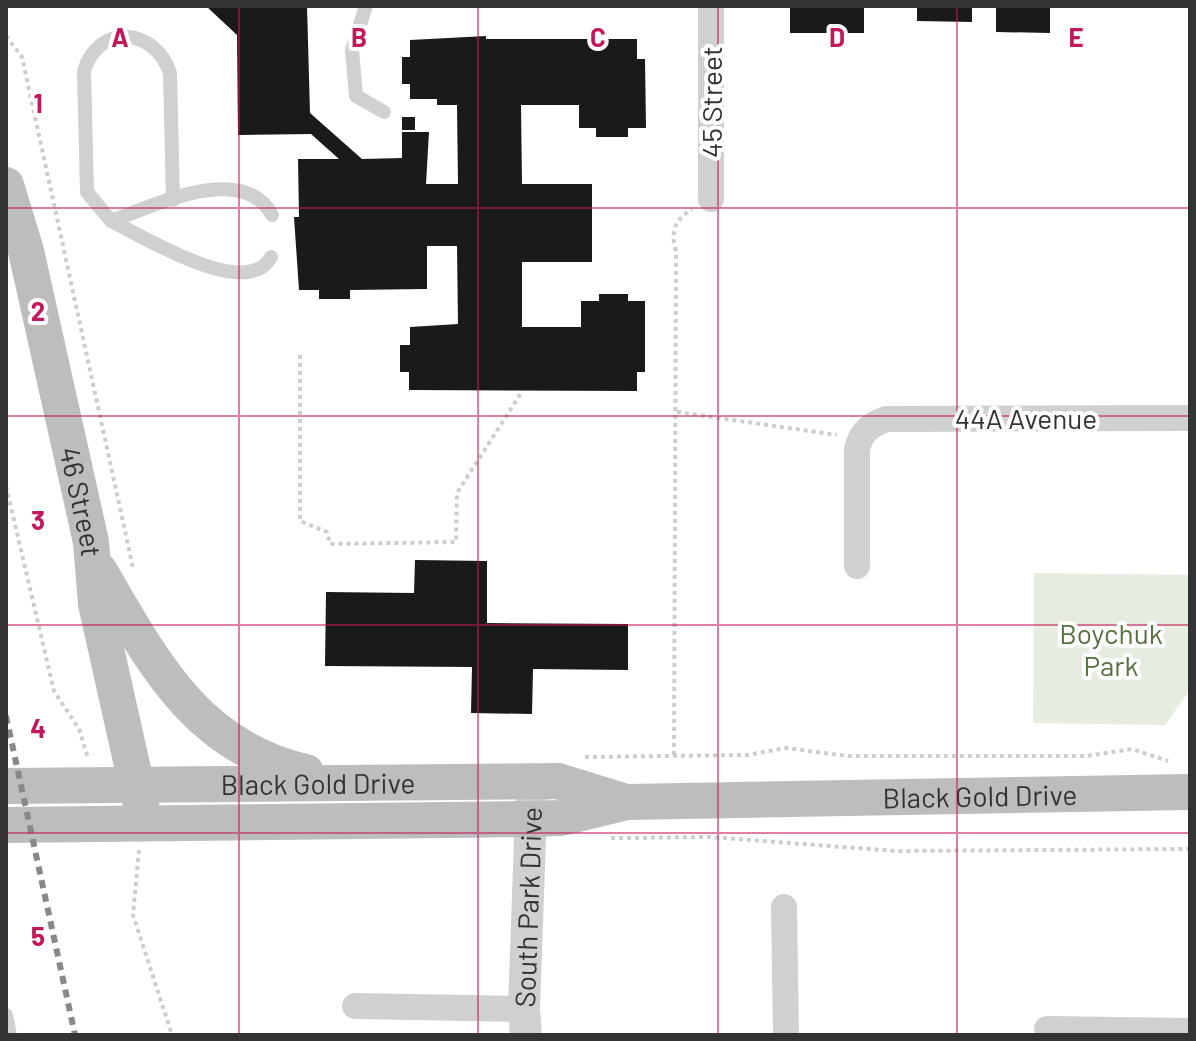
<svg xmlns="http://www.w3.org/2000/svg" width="1196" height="1041" font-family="Barlow,sans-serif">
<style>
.green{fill:#e6ecdf}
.building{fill:#1a1a1a}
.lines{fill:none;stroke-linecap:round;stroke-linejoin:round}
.path{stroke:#cdcdcd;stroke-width:4;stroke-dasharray:4 4;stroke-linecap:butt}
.service{stroke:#d0d0d0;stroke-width:14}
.minor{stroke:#d0d0d0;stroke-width:26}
.tertiary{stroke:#d0d0d0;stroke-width:32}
.secondary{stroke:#bdbdbd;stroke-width:36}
.rail{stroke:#888;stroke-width:6;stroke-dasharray:8 6;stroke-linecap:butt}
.grid{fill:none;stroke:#c2185b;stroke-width:2;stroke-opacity:0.55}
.labels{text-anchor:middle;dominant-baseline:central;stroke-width:8;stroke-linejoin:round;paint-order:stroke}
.street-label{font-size:28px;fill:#333;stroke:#fff}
.park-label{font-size:28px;fill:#56703f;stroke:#fff}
.grid-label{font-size:26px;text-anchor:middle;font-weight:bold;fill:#c2185b;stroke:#fff;stroke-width:8;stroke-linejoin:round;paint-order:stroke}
</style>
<rect width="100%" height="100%" fill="#fff"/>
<polygon class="green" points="1034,573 1190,575 1190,690 1165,725 1033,723"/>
<g class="building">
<polygon points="206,6 307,6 310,113 362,159 402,158 402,132 429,132 426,184 458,184 457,105 437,105 437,99 410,99 410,84 402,84 402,57 410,57 410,40 486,36 486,39 637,39 637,59 645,59 646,128 628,128 628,137 596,137 596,128 579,128 579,105 521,105 522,184 592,184 592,262 522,262 522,327 581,327 581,301 599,301 599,294 628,294 628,301 645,301 645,372 637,372 637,391 409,390 409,372 400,372 400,345 410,345 410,327 458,324 457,246 427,246 427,289 350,290 350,299 319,299 319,290 299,290 294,217 299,217 298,159 339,159 311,134 238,135 237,35"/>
<rect x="790" y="6" width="74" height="27"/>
<polygon points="917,6 972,6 972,22 917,21"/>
<polygon points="996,6 1050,6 1050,33 996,32"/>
<rect x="402" y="117" width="13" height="13"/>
<polygon points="415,560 487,561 487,623 628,624 628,670 533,669 532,714 471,713 472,667 325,666 326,592 414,593"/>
</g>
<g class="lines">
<g class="path">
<polyline points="6,36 22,57 133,568"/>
<polyline points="300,355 300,521 327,532 330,544 456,542 457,493 521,393"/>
<polyline points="677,412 837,435"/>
<polyline points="6,486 54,691 79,729 88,758"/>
<path d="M 674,755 L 676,251 C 670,231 675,220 692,209"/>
<polyline points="585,757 747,755 786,748 848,756 1086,756 1132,749 1168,761"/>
<polyline points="611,838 710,837 896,851 1190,849"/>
<polyline points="139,850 133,915 172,1035"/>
</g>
<g class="service">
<polyline points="366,6 352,50 356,96 384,112"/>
<path d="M 111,221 L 87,192 L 84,71 C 99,22 155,28 170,73 L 173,200"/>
<path d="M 271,257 C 247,302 143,236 111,221 C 154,206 243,161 272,215"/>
<polyline points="6,1015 10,1035"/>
</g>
<g class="minor">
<polyline points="711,199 711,6"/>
<path d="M 857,566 L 857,449 C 861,432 870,425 886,419 L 1190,418"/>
<polyline points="784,907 786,1035"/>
<polyline points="355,1006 524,1009"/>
<polyline points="1047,1029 1190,1031"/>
</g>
<path class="tertiary" id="s1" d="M 526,1035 L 524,1009 L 532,781"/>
<g class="secondary">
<path id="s2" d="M 6,185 L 26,251 L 91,542 L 96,604 L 145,823"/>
<path d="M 99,570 C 152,660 195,747 306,772"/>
<path id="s3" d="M 6,786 L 558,781 L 626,802"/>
<path id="s4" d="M 6,825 L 531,819 L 561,818 L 627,802 L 1190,792"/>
</g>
<polyline class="rail" points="6,716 75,1035"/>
</g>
<path class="grid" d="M 239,6 L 239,1035M 478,6 L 478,1035M 718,6 L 718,1035M 957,6 L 957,1035M 6,208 L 1190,208M 6,416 L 1190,416M 6,625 L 1190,625M 6,833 L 1190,833"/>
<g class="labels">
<g class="street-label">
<text transform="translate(711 102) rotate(-90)">45 Street</text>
<text x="1026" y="418">44A Avenue</text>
<text stroke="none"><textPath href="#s2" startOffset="326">46 Street</textPath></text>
<text stroke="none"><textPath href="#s3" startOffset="312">Black Gold Drive</textPath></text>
<text stroke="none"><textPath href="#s4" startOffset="976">Black Gold Drive</textPath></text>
<text stroke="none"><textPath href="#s1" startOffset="128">South Park Drive</textPath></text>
</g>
<g class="park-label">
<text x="1111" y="633">Boychuk<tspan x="1111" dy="32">Park</tspan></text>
</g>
</g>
<g class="grid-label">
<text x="120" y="47">A</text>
<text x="359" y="47">B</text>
<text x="598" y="47">C</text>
<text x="837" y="47">D</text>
<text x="1076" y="47">E</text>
<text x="38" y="113">1</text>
<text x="38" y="321">2</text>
<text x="38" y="530">3</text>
<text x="38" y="738">4</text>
<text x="38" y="946">5</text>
</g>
<rect width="1196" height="1041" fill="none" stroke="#333333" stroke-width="16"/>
</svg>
